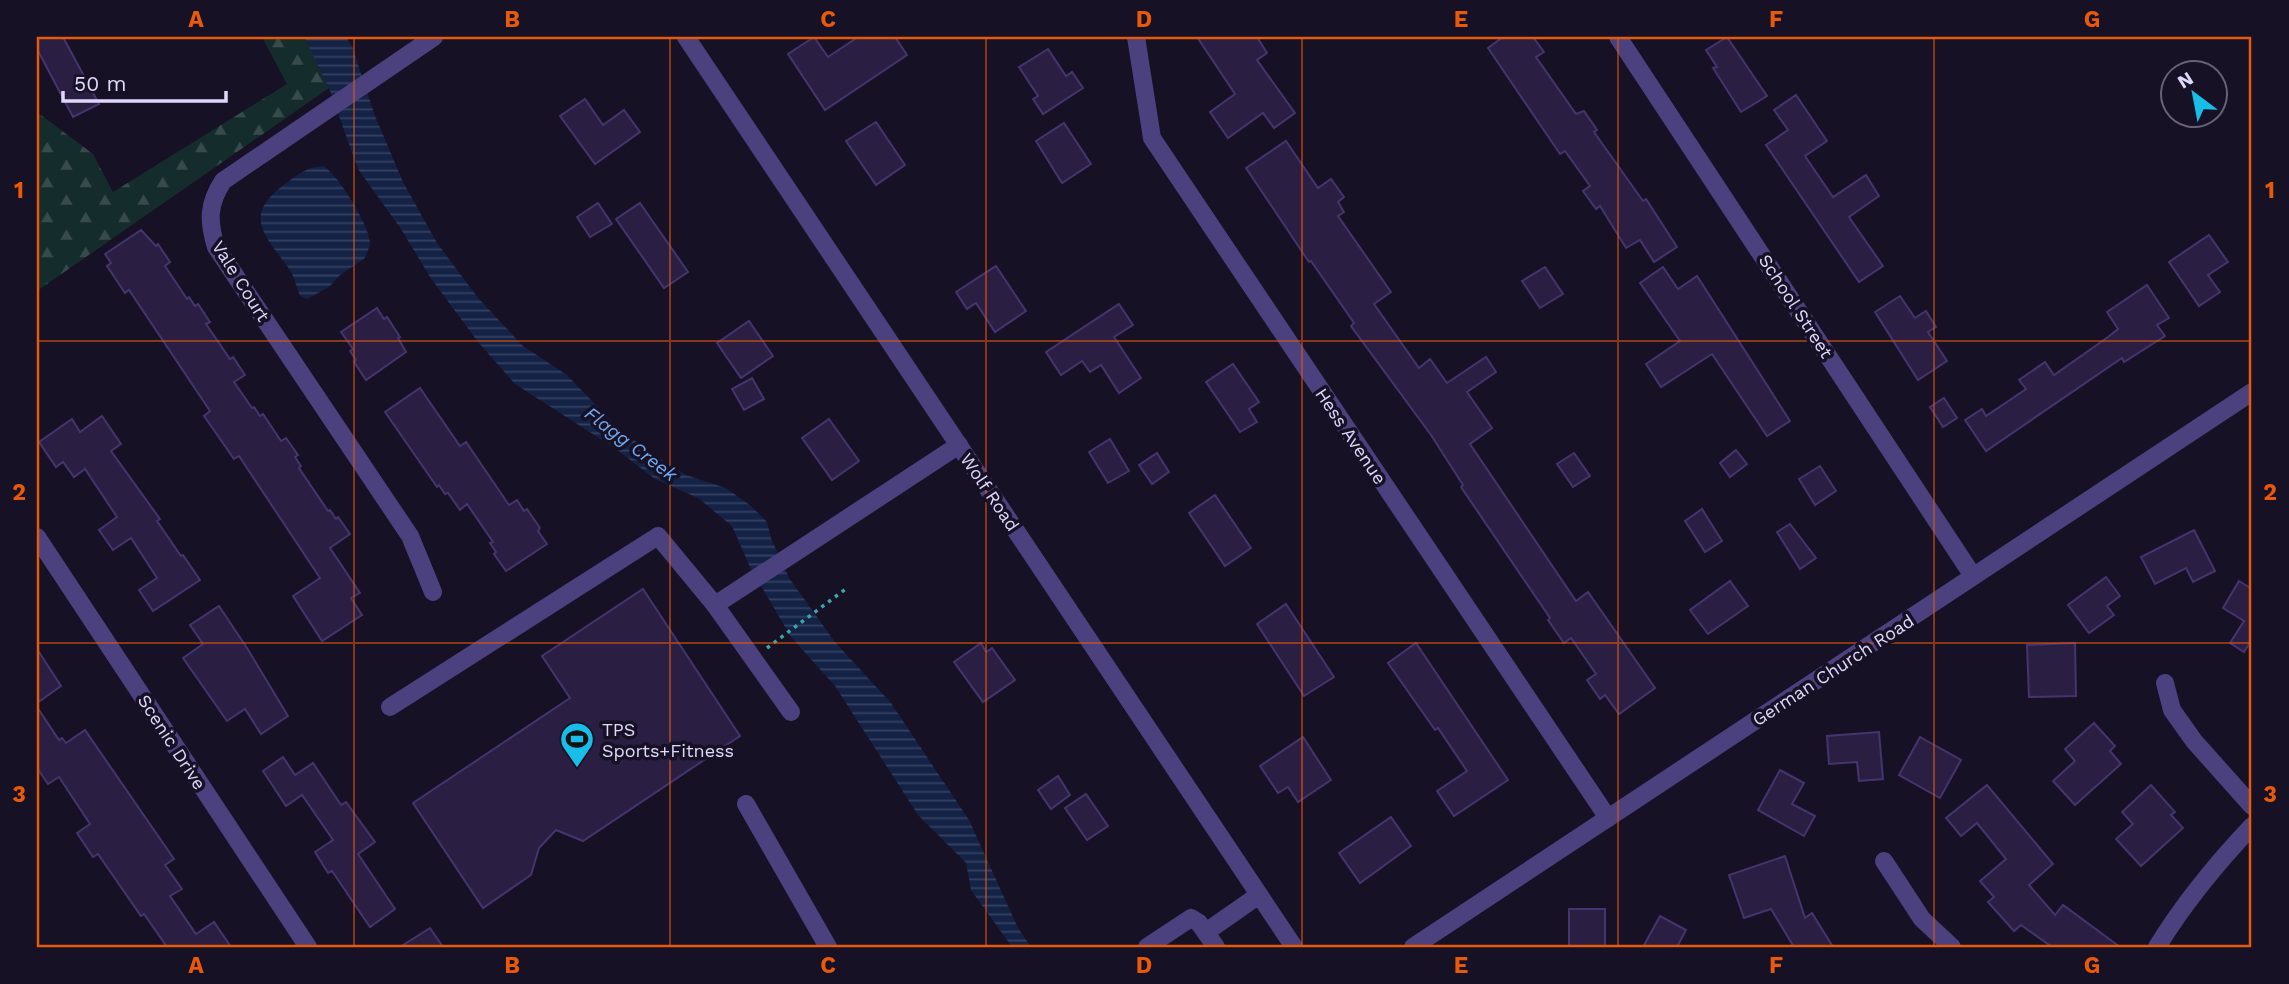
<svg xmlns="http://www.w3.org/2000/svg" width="2289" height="984" font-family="'Work Sans',sans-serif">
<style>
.forest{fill:url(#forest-firs)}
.water{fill:url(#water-rules)}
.building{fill:#2a1f43;stroke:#45346d;stroke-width:2}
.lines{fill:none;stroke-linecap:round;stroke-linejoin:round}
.path{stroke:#3ca7ab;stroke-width:3.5;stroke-dasharray:3.5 5;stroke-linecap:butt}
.minor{stroke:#4a417e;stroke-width:18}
.grid{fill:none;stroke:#e8590c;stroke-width:2;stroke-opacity:0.55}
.labels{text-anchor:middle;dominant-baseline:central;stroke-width:7;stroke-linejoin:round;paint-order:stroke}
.street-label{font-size:18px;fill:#e0d8fb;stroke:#161124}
.poi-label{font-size:18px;fill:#e0d8fb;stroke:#161124;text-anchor:start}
.water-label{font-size:19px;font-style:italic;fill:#71a9f0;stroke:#161124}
.neatline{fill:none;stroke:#e8590c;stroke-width:2.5}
.grid-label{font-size:23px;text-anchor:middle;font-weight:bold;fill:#e8590c}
</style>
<defs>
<pattern id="forest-firs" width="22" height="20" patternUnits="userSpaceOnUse" patternTransform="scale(1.75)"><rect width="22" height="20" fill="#152c2d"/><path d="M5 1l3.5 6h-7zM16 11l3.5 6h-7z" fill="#374a4c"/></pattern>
<pattern id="water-rules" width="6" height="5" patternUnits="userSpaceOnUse" patternTransform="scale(1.75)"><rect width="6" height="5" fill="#142246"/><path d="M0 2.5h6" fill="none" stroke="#364162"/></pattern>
</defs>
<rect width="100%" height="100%" fill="#161124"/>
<polygon class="forest" points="262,37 305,37 329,88 37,291 37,112 93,154 113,192 287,84"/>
<g class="water">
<polygon points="304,37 346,37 352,46 375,116 403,182 437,243 479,299 523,346 567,375 616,426 651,453 686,475 726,488 751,506 767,522 771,538 789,578 835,642 891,703 969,820 1018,928 1031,947 1012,947 971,890 966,863 918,815 835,686 791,637 750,567 732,526 698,498 655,479 616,449 515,384 478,342 430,277 401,229 358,169 329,88"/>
<path d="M 324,166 C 339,177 368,223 370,242 C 370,246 367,253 365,258 L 339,276 L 329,287 L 307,299 L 300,296 C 296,286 294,274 287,266 C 262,233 244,214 285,184 C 298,174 307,167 324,166 Z"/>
</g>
<g class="building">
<polygon points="37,37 63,37 99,104 73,117 37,49"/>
<polygon points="814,37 828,57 858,37 895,37 907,55 825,110 788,54"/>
<polygon points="1197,37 1257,37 1267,53 1257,60 1295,113 1274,128 1263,113 1228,138 1210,112 1235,94"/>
<polygon points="1503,37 1533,37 1544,52 1536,57 1576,114 1584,111 1597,130 1594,132 1643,201 1646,199 1677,247 1654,262 1640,240 1626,248 1600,206 1596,209 1583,191 1590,186 1565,151 1560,154 1488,48"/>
<polygon points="1727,37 1767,96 1741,112 1713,68 1717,67 1706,50"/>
<polygon points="1048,49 1066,76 1072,72 1083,88 1043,114 1033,99 1038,96 1019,67"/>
<polygon points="1796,95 1827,141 1805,156 1833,197 1866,175 1879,196 1849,217 1883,266 1859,282 1766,145 1788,130 1774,110"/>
<polygon points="585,99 603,125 624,110 640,132 595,164 560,116"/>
<polygon points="876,122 905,165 876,185 846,141"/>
<polygon points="1064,123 1091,164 1062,183 1036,141"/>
<polygon points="1286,141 1318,188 1331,179 1344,197 1338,202 1344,212 1338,216 1391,292 1374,304 1419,368 1430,359 1447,383 1486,357 1496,372 1467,392 1492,428 1470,444 1576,601 1588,592 1655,688 1619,714 1605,695 1600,699 1587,680 1596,674 1571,638 1564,643 1548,620 1550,618 1461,487 1463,485 1431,435 1351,326 1354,323 1311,261 1309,262 1246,168"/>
<polygon points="598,203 612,224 590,237 577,217"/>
<polygon points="640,203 688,272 664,288 616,219"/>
<polygon points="141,230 156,246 158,244 170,262 165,266 187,299 189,297 195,306 198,304 210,322 206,324 230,359 233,357 245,375 234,382 252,408 254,407 260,416 263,414 281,441 286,438 298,455 295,457 301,466 299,468 328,511 330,510 336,519 338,517 350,534 330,548 360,593 351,598 362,615 322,641 293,596 320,578 239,456 234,459 204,416 210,411 129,290 125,293 107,266 111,263 105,254"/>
<polygon points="2209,235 2228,262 2208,275 2220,292 2199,306 2169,262"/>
<polygon points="996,266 1026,311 995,332 976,303 967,309 956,292"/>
<polygon points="1545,267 1563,294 1540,308 1522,281"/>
<polygon points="1663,267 1678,289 1697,276 1790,421 1767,436 1712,354 1661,387 1646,364 1680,341 1640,283"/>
<polygon points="2147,285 2169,318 2157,325 2165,336 2124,362 2122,358 1986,451 1965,420 1982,409 1986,416 2026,389 2019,380 2045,362 2054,375 2108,337 2118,329 2107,312"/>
<polygon points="1900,296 1915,318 1926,311 1936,327 1928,332 1947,361 1918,380 1875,312"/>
<polygon points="1119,304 1133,325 1114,337 1141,378 1119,393 1101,365 1090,372 1082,361 1061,375 1046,352"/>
<polygon points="377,308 384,319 387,317 400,337 398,338 406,352 366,380 354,362 356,360 350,351 353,349 341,332"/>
<polygon points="749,321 773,356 741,378 717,343"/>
<polygon points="1233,364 1259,402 1249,409 1257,422 1240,432 1206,382"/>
<polygon points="752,378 764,399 744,410 732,389"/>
<polygon points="420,388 460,446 466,442 509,505 517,500 524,511 527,509 540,528 538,531 547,544 506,571 494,554 496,552 490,543 493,542 467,504 460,510 448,493 445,494 439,485 437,487 385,412"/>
<polygon points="1944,398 1957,418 1943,427 1930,407"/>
<polygon points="102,416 121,444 111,451 160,519 157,521 181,556 183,555 200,580 153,611 139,590 157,578 131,538 113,550 99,530 117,517 85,469 74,477 63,462 56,467 39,442 72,419 80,432"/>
<polygon points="829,419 859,461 832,480 802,438"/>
<polygon points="1110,439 1129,471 1108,483 1089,452"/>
<polygon points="1736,450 1747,464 1730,477 1720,463"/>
<polygon points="1157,453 1169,472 1152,484 1139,465"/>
<polygon points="1574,453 1590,476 1573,487 1557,464"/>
<polygon points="1820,466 1836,491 1815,505 1799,479"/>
<polygon points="1215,495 1251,548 1225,566 1189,513"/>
<polygon points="1702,509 1722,541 1705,552 1685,521"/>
<polygon points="1790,524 1816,558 1800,569 1777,532"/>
<polygon points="2194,530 2215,571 2193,582 2186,568 2155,584 2141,557"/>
<polygon points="2106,577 2120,596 2107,606 2114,615 2089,633 2068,605"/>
<polygon points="1730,581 1748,606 1708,634 1690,610"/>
<polygon points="2239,581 2252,589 2252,639 2244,652 2230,643 2244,621 2223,608"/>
<polygon points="643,589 740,736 583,841 556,830 539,848 531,875 483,908 413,803 570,698 542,656"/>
<polygon points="1286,604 1334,677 1304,696 1257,624"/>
<polygon points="219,606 247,648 288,716 261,734 245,709 227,721 183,658 203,644 190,625"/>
<polygon points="981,643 986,652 992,648 1015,680 983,702 954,662"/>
<polygon points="1416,643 1508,780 1454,816 1437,791 1467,771 1438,728 1435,730 1388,663"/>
<polygon points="2075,643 2076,696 2029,697 2027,645"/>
<polygon points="37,649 61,686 37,703"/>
<polygon points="37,707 59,740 62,738 66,743 85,730 174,859 165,865 182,889 170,896 196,934 214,922 231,947 167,947 144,914 141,916 98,854 93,857 77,833 90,824 59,777 48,784 37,768"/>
<polygon points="2094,723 2115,746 2110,751 2121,764 2075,805 2053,781 2075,761 2065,749"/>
<polygon points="1879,732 1883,779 1859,781 1857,762 1829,764 1827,736"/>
<polygon points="1303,737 1331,780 1298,802 1288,787 1278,793 1260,766"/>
<polygon points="1920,737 1961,760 1940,798 1899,775"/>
<polygon points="283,757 295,775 313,763 341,805 346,802 375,842 358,854 395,909 370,927 332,871 328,873 315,852 333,840 302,795 286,806 263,771"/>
<polygon points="1780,770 1804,783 1792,804 1815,816 1804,836 1758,810"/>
<polygon points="1058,776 1070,795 1051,809 1038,790"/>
<polygon points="1987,785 2053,864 2029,885 2055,915 2063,905 2120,947 2052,947 2021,925 2014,931 1988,902 1994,897 1980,881 2006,859 1977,823 1961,836 1946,818"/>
<polygon points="2151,785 2175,812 2171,815 2183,828 2141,866 2116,839 2133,824 2122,812"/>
<polygon points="1086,794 1108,826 1087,840 1065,808"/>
<polygon points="1391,817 1411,846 1360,883 1339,853"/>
<polygon points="1785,856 1805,918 1812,913 1833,947 1794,947 1771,909 1744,918 1729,875"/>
<rect x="1569" y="909" width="36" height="38"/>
<polygon points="1660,916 1686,930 1677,947 1643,947"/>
<polygon points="430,928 443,947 400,947"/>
</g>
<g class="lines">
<polyline class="path" points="767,648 847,588"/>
<g class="minor">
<polyline points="686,37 1294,947"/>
<polyline points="1136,37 1152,138 1608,818"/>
<polyline points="1618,37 1973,576"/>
<polyline points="37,537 308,947"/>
<path d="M 433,592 L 410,536 L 216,247 C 208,221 208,204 223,181 L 434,37"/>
<polyline points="715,605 959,445"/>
<polyline points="2165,683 2172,710 2194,741 2252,806"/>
<polyline points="390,707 658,536 715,605 791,712"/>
<polyline points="746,804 828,947"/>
<polyline points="1884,861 1922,919 1952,947"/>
<polyline points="1206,932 1259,895"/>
<polyline points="1147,947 1191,918 1199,923 1216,947"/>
<polyline points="1413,947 2252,392"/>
<path d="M 2157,947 C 2184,903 2216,864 2252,826"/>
</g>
</g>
<path class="grid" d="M 354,37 L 354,947M 670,37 L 670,947M 986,37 L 986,947M 1302,37 L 1302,947M 1618,37 L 1618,947M 1934,37 L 1934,947M 37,341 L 2252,341M 37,643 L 2252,643"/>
<defs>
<g id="stadium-pin" transform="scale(1.75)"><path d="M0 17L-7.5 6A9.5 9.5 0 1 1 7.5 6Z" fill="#18bee7" stroke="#161124"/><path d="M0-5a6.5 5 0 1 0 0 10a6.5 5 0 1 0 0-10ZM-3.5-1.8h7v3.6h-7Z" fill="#111"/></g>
</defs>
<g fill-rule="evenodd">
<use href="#stadium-pin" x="577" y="739"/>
</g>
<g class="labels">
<g class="street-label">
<text transform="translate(241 281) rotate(58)">Vale Court</text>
<text transform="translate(1796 306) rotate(57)">School Street</text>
<text transform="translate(1351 436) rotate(56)">Hess Avenue</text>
<text transform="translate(990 492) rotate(56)">Wolf Road</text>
<text transform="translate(1833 670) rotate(-33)">German Church Road</text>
<text transform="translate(172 742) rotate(57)">Scenic Drive</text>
</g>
<g class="poi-label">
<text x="602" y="729">TPS<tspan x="602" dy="21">Sports+Fitness</tspan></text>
</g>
<g class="water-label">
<text transform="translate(631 444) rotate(37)">Flagg Creek</text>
</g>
</g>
<rect width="2289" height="984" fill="none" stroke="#161124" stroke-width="77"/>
<g transform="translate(2194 94) rotate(328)"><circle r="33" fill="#161124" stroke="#67617a" stroke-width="2"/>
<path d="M0-5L12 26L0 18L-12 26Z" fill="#18bee7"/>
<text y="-10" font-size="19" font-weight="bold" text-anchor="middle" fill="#e0d8fb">N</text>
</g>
<path d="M63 91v10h163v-10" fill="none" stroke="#e0d8fb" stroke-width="3.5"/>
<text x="74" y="91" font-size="21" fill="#e0d8fb" stroke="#161124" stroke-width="5" paint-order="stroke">50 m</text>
<rect x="38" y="38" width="2212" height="908" class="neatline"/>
<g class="grid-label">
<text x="196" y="27">A</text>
<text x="512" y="27">B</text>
<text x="828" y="27">C</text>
<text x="1144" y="27">D</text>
<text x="1461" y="27">E</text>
<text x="1776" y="27">F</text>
<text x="2092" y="27">G</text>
<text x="19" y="198">1</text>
<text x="2270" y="198">1</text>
<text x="19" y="500">2</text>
<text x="2270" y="500">2</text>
<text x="19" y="802">3</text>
<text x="2270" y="802">3</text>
<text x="196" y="973">A</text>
<text x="512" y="973">B</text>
<text x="828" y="973">C</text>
<text x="1144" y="973">D</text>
<text x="1461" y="973">E</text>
<text x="1776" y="973">F</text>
<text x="2092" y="973">G</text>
</g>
</svg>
